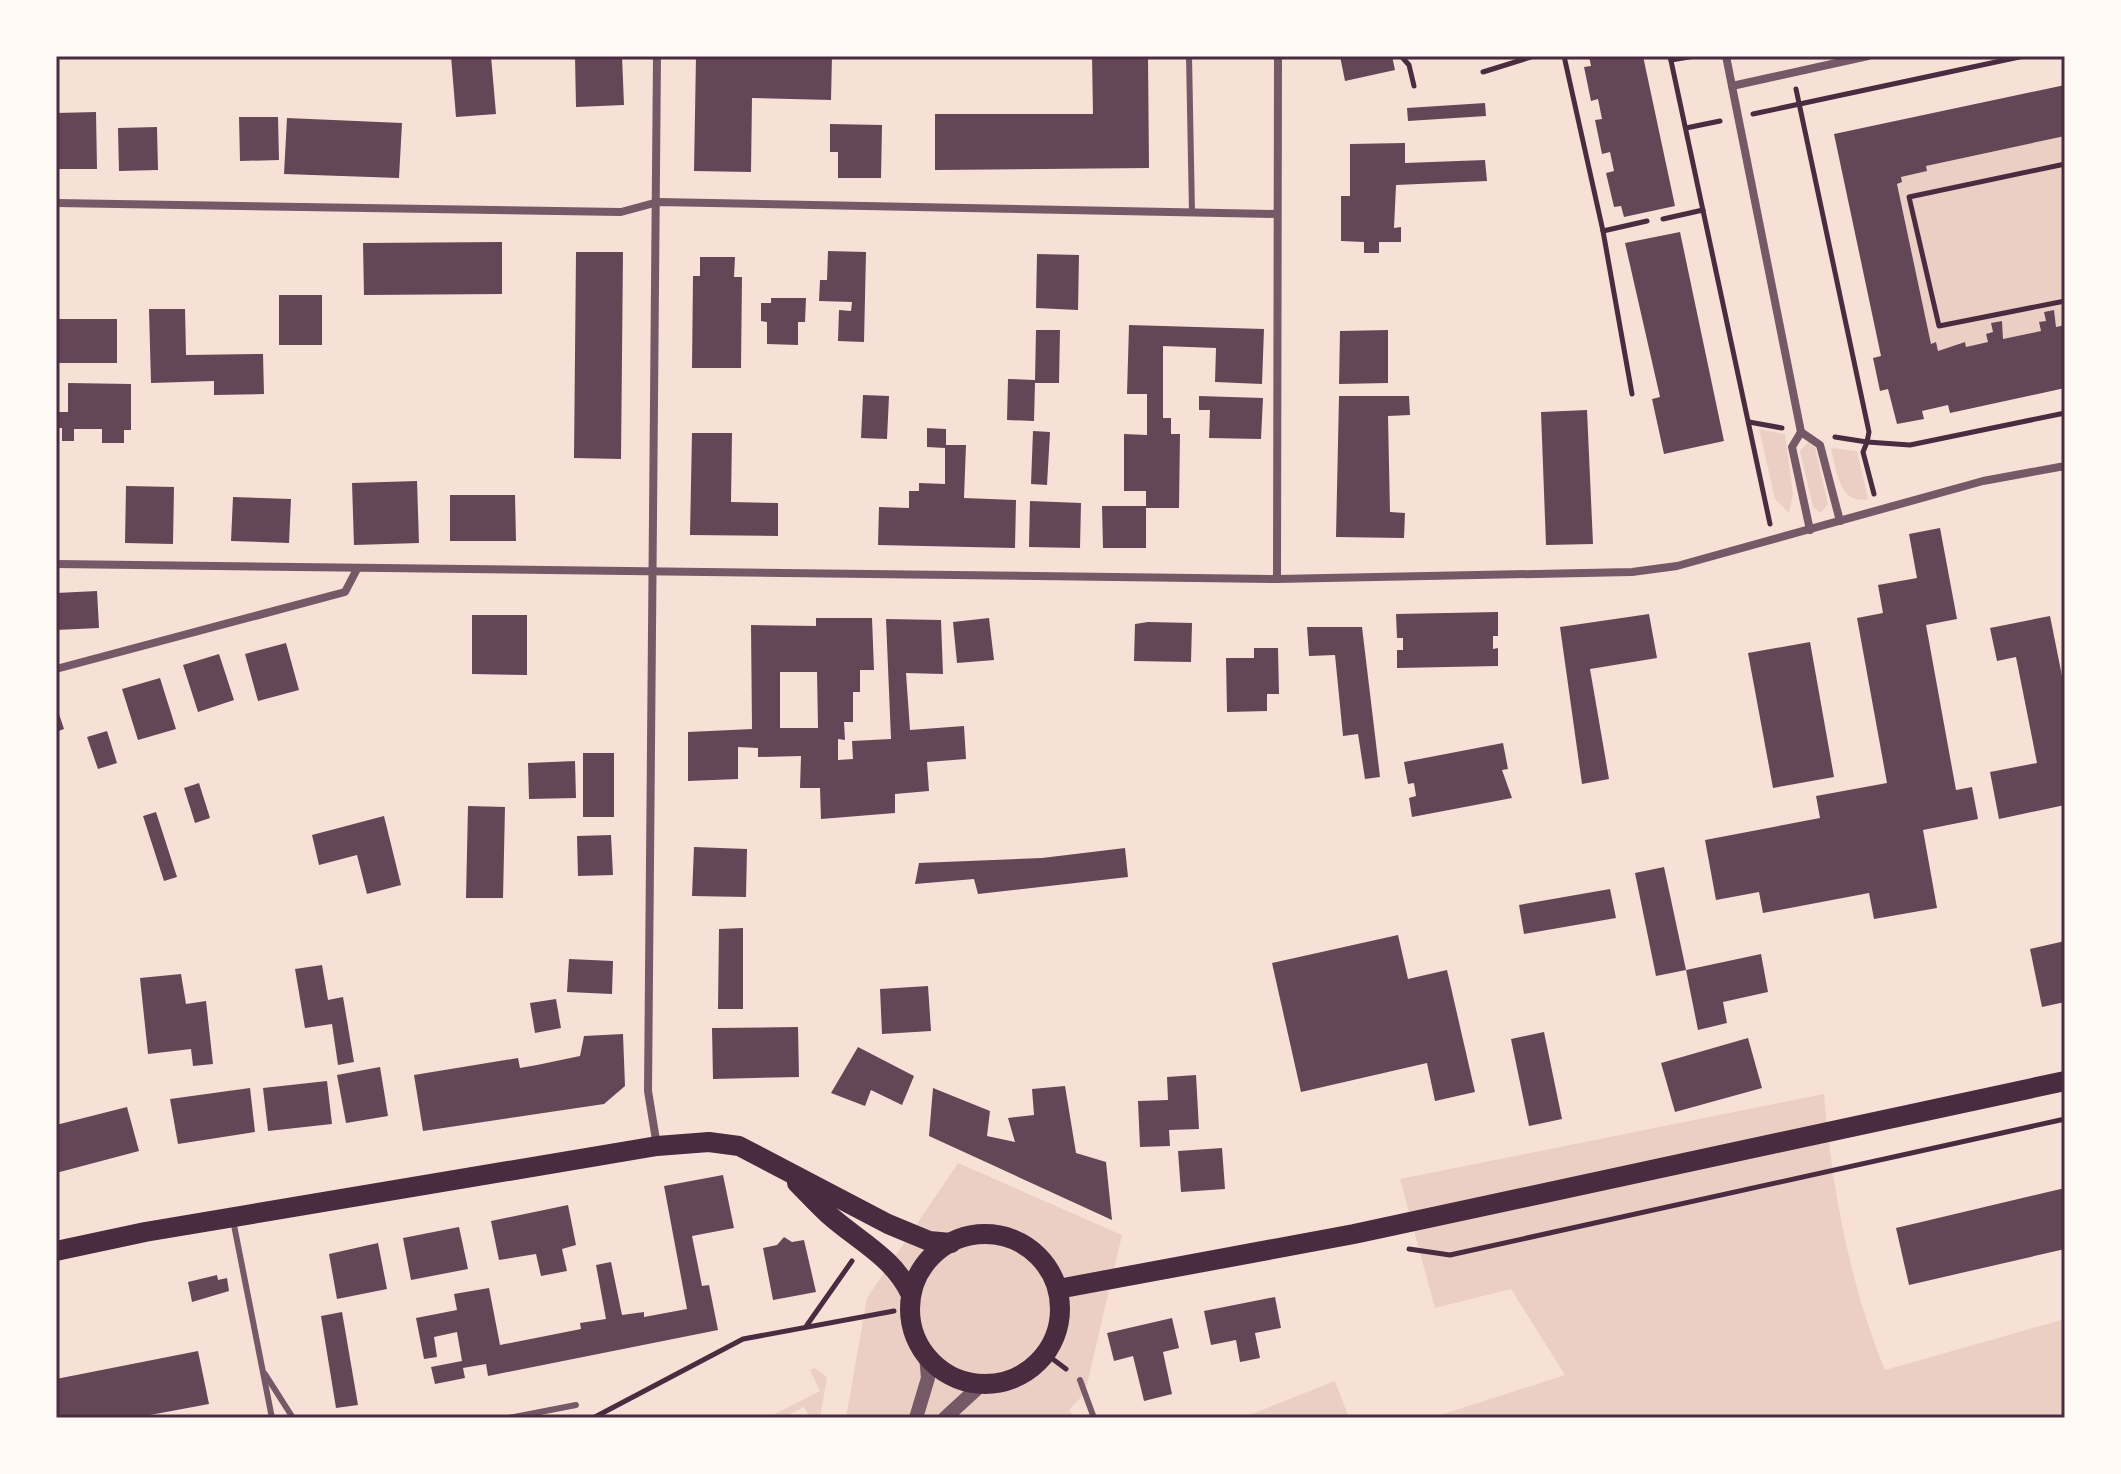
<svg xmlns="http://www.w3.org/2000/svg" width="2121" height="1474" font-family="'Roboto Condensed',sans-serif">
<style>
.green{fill:#ebcfc5}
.building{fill:#644757;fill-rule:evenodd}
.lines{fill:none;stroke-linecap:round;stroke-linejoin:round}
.path{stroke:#4a2c40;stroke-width:5}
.service{stroke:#755966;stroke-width:6}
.minor{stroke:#755966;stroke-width:8}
.tertiary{stroke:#755966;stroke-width:14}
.primary{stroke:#4a2c40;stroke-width:20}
.neatline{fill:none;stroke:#4a2c40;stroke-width:3}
</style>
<rect width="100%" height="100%" fill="#f7e1d7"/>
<g class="green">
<polygon points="2065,136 2065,325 2056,327 2054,310 2044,312 2046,321 2039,323 2041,331 2003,339 2002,321 1991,323 1993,332 1986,334 1988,342 1966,347 1964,342 1938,351 1936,342 1931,344 1897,184 1902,182 1901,177 1927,171 1926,166"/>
<polygon points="1759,429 1785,434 1793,494 1789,513 1775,499"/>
<polygon points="1808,442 1815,447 1828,504 1821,513 1813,507 1800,451"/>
<path d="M 1831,448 L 1857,451 L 1868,499 C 1839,506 1836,468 1831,448 Z"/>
<path d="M 1824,1094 C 1832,1188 1849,1282 1885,1370 L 2065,1319 L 2065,1418 L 1431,1418 L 1565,1375 L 1511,1289 L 1435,1308 L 1400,1179 Z"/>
<polygon points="958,1163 1122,1235 1085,1393 1069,1410 1075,1418 846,1418 867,1298"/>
<polygon points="815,1368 827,1377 820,1418 810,1418 804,1407 783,1418 767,1418 820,1391 810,1370"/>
<polygon points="1335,1381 1349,1418 1242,1418"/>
</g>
<g class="building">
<polygon points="451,56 491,56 496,114 456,117"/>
<polygon points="575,56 622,56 624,105 576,107"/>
<polygon points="696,56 832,56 831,100 752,98 751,172 694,171"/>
<polygon points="1092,56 1148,56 1149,168 935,170 935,114 1093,114"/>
<polygon points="1340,56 1392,56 1395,70 1345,81"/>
<polygon points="1589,56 1643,56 1675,206 1624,217 1621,206 1614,207 1606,173 1614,171 1610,152 1602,154 1595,120 1602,119 1598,99 1591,101 1584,67 1591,66"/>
<polygon points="2065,85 2065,136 1926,166 1927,171 1901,177 1902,182 1897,184 1931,344 1936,342 1938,351 1965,342 1966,347 1988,342 1986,334 1993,332 1991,323 2002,321 2003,339 2041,331 2039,322 2046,321 2044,312 2054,310 2056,327 2065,325 2065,388 1950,413 1948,405 1922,411 1924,419 1897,424 1888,389 1880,391 1873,358 1881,356 1834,134"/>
<polygon points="1485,103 1486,116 1408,121 1407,108"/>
<polygon points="96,112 97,169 56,169 56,113"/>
<polygon points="239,117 278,117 279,160 240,161"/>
<polygon points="287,118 402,123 399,178 284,174"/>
<polygon points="830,124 882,125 881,178 838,178 838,152 830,152"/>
<polygon points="157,127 158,170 119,171 118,128"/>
<polygon points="1405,143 1405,163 1485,160 1487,181 1396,185 1394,228 1401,227 1401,242 1379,242 1379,253 1364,253 1364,242 1341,241 1341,196 1350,196 1350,144"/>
<polygon points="1680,232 1724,441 1664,454 1652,399 1660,397 1625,243"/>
<polygon points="502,242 502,294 364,295 363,243"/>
<polygon points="828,251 866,252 864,342 838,341 839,310 851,311 852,302 819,301 820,280 827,280"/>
<polygon points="576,252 623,252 621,459 574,458"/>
<polygon points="1037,254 1079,255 1078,310 1036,308"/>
<polygon points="700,257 735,257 734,277 742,277 741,368 692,368 693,276 700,276"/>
<rect x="279" y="295" width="43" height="50"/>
<polygon points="771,298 806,298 805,322 798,322 798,345 767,344 767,322 761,321 761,303 771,303"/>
<polygon points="149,309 185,309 186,355 263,354 264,394 214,395 214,381 151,383"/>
<rect x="56" y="319" width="61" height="44"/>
<polygon points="1129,325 1264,329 1262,384 1215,382 1216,348 1163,346 1163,418 1171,418 1171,434 1180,434 1179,508 1146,508 1146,491 1124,491 1124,434 1147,435 1147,394 1127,394"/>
<polygon points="1036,330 1060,330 1059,383 1035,383 1034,421 1007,420 1008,379 1035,380"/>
<polygon points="1388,330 1388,383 1339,384 1340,331"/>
<polygon points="68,383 131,384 131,430 124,430 124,443 102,443 102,429 74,429 74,441 62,441 62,428 56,428 56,412 68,412"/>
<polygon points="863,395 889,396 887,439 861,438"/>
<polygon points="1199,396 1263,398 1261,439 1209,438 1210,410 1199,410"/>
<polygon points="1339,396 1409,396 1410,415 1388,416 1390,512 1405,513 1404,538 1336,537"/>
<polygon points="1587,410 1593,544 1546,545 1541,412"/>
<polygon points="927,428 946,429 946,445 966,445 964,498 1016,500 1015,548 878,545 879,507 909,508 909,491 919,491 919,483 945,484 945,448 927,447"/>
<polygon points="1033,431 1050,432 1047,485 1031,484"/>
<polygon points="692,433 732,433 731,502 778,503 778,536 690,535"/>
<polygon points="417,481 419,543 354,545 352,483"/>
<polygon points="126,486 174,487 173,544 125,543"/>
<polygon points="450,495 515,495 516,541 450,541"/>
<polygon points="233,497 291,499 289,543 231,541"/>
<polygon points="1030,501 1081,503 1080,548 1029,547"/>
<polygon points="1102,506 1146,506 1146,548 1103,548"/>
<polygon points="1940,528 1957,619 1926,625 1956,790 1972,787 1978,819 1923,830 1937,908 1874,919 1869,893 1763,913 1759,892 1716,900 1705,840 1820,818 1816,796 1887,783 1857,618 1883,613 1878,585 1917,578 1909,534"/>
<polygon points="97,591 99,628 56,630 56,593"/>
<polygon points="1498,612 1498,636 1493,636 1493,649 1498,648 1498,666 1397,668 1397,650 1403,650 1403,638 1397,638 1396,614"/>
<polygon points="1649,614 1657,658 1590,669 1609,779 1582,784 1560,627"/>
<polygon points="472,615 527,615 527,675 472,674"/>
<polygon points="2050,616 2065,691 2065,805 1999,819 1990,772 2037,763 2016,657 1997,661 1990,628"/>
<path d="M 816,618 L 872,618 L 874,670 L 860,670 L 860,692 L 853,692 L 853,722 L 844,722 L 845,740 L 838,739 L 838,760 L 853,759 L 852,741 L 891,739 L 886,619 L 941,620 L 943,674 L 906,673 L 910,730 L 964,726 L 966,759 L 927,762 L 929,791 L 895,794 L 895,813 L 821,819 L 820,788 L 800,788 L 801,756 L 758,757 L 758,748 L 738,747 L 738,779 L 688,781 L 688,732 L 752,729 L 751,625 L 816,626 ZM 780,672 L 817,672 L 818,728 L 780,728 Z"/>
<polygon points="989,618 994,660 957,663 953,622"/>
<polygon points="1148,622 1192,623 1191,662 1134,661 1135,624"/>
<polygon points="1307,627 1362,627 1380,777 1365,779 1358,734 1343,736 1335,655 1309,656"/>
<polygon points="1810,642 1834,777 1773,788 1748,653"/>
<polygon points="286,643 299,690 258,701 245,654"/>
<polygon points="1254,648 1278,648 1279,694 1267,694 1267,711 1227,712 1226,658 1254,658"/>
<polygon points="219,654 234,700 198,712 183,665"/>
<polygon points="160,678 176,729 138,740 122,689"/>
<polygon points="56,705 64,729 56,732"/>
<polygon points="107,731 117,763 98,769 87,737"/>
<polygon points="1503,743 1508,769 1502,770 1512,798 1412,817 1409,798 1416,796 1414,783 1408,784 1404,762"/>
<rect x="583" y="753" width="31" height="64"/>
<polygon points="575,761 576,798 529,799 528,763"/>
<polygon points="199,783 210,818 195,823 184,788"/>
<polygon points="468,806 505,807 503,898 466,898"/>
<polygon points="156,812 177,877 164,881 143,816"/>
<polygon points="384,816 401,885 367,894 357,855 319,865 312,835"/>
<polygon points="611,835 613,875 578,876 577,836"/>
<polygon points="694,847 747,849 746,897 692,896"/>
<polygon points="1125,848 1128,877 978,894 974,879 915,884 919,863 1042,858"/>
<polygon points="1664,867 1686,970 1656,976 1635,873"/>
<polygon points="1610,889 1616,918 1524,934 1519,905"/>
<polygon points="743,928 743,1009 718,1009 719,929"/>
<polygon points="1398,935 1408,979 1447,970 1475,1092 1435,1101 1427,1063 1301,1092 1272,963"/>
<polygon points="2065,941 2065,1002 2042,1007 2030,949"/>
<polygon points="1761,954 1768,992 1723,1002 1727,1023 1698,1030 1686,970"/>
<polygon points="569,959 613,961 612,994 567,992"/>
<polygon points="322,965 328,1000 343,997 354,1062 338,1065 332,1024 305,1028 295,969"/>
<polygon points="181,974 186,1004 206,1001 213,1064 193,1066 191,1049 148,1054 140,978"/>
<polygon points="928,986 931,1031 882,1034 880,989"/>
<polygon points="556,999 561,1028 535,1033 530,1003"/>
<polygon points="798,1027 799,1077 713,1079 712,1028"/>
<polygon points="1544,1032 1562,1119 1529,1126 1511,1039"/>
<polygon points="623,1034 625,1086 604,1104 423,1131 414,1075 518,1058 520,1068 537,1065 580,1056 584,1036"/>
<polygon points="1748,1038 1762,1088 1675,1112 1661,1063"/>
<polygon points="858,1047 914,1076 902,1105 871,1090 865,1106 831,1093"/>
<polygon points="380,1067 388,1116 346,1123 337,1075"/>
<polygon points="1196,1075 1199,1129 1169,1130 1170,1146 1140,1147 1138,1101 1168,1100 1167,1077"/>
<polygon points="327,1081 332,1124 268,1131 263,1088"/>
<polygon points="1065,1086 1076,1153 1106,1162 1112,1220 929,1136 933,1088 990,1111 987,1136 1015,1142 1008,1118 1034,1115 1032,1089"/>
<polygon points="250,1088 255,1132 178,1144 170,1099"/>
<polygon points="127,1107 139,1151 56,1173 56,1125"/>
<polygon points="1222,1148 1225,1189 1181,1192 1178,1151"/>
<polygon points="723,1175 734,1228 692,1236 702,1286 709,1285 718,1330 488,1376 486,1364 463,1368 465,1378 435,1384 431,1367 462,1361 457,1332 434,1337 437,1357 424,1359 416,1318 457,1310 454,1294 489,1288 500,1345 581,1329 580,1323 606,1319 596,1265 611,1262 622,1315 644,1312 644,1317 687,1309 664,1186"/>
<polygon points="2065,1188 2065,1249 1909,1285 1896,1228"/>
<polygon points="568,1205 576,1245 562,1249 567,1271 541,1276 536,1254 499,1260 491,1221"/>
<polygon points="459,1227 468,1269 411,1280 403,1238"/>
<polygon points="784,1237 792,1242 804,1240 816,1292 773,1300 763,1248 777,1245"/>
<polygon points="378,1243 387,1289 337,1299 329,1254"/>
<polygon points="217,1275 218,1280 227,1278 229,1291 192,1302 188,1282"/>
<polygon points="1275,1297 1281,1328 1255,1333 1260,1358 1240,1362 1236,1340 1211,1345 1204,1311"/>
<polygon points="342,1312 358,1405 336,1408 321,1316"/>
<polygon points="1172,1318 1179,1348 1163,1352 1172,1394 1144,1401 1133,1356 1114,1361 1107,1333"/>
<polygon points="198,1351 209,1404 134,1418 56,1418 56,1379"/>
</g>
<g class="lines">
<g class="path">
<polyline points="1401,56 1409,65 1414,86"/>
<polyline points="1564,56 1603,231 1632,394"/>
<polyline points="1670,56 1770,524"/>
<polyline points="1671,60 1695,56"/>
<polyline points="1483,72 1534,56"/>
<polyline points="1796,89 1869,432 1867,442 1910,445 2065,413"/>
<polyline points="1753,114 2024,56"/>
<polyline points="1686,128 1720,121"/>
<polyline points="2065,164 1909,197 1939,326 2065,301"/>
<polyline points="1663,219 1703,210"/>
<polyline points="1603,231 1647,221"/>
<polyline points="1749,422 1782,428"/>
<polyline points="1835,437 1867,442 1863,452 1874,494"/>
<polyline points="1409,1249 1450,1255 2065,1119"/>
<polyline points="807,1325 852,1261"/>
<polyline points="1046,1354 1066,1369"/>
<polyline points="593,1418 743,1339 894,1311"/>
</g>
<g class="service">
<polyline points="1189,56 1192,213"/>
<polyline points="233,1220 272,1418"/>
<polyline points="265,1374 293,1418"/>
<polyline points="1080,1380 1094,1418"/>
<polyline points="509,1418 576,1405"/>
</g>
<g class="minor">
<polyline points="1726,56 1801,432 1792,447 1810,530"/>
<polyline points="1732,86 1868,56"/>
<polyline points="56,203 621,212 658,202 1277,214"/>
<polyline points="1801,432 1820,445 1840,521"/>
<polyline points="56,564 1277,579 1632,572 1677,566 1983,481 2065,466"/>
<polyline points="1277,579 1278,56"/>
<polyline points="56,669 345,592 357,569"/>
<polyline points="657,1146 648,1091 657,56"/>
</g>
<g class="tertiary">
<polyline points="916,1418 928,1378 926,1356"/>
<polyline points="945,1418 982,1384"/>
</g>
<g class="primary">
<path d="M 797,1183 C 807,1193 817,1204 828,1214 C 858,1241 894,1257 911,1295"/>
<circle cx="985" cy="1309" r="75"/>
<polyline points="56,1251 145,1232 657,1146 709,1142 739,1146 888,1224 929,1241 951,1243"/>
<polyline points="1058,1289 1354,1234 2065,1081"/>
</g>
</g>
<rect width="2121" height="1474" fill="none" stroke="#fffaf5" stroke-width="116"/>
<rect x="58" y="58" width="2005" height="1358" class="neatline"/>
</svg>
